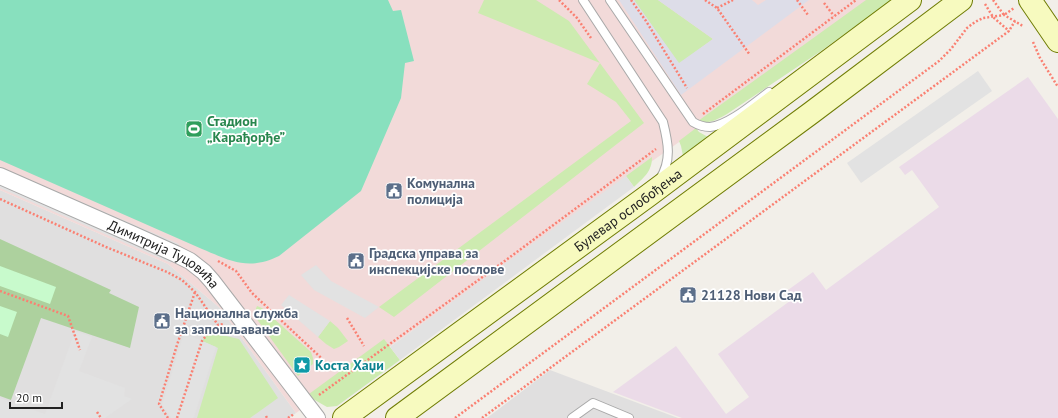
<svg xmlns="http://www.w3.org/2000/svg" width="1058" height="418" font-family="'PT Sans',sans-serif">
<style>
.residential{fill:#e0dfdf}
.commercial{fill:#f2dad9}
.industrial{fill:#ebdbe8}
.grass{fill:#cdebb0}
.forest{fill:#add19e}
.park{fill:#c8facc}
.pitch{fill:#88e0be}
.parking{fill:#e2e2e2}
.plaza{fill:#dddde8}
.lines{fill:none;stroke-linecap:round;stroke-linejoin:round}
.lane-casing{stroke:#a9a9a9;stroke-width:10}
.street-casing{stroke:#a9a9a9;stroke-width:18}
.secondary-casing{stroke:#707d05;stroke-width:24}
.path{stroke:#fa8072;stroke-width:2.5;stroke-dasharray:2 2;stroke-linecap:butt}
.lane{stroke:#fff;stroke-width:8}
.street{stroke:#fff;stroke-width:16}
.secondary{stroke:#f7fabf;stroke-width:22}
.labels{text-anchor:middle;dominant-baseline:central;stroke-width:3.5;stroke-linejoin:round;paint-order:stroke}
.leisure-label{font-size:14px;font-weight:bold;fill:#27864d;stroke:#fff;text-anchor:start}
.service-label{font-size:14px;font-weight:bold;fill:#4e5e75;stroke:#fff;text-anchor:start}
.street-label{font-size:14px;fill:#222;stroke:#fff}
.culture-label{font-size:14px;font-weight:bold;fill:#0d838f;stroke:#fff;text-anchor:start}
</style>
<rect width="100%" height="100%" fill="#f2efe9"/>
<g class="residential">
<polygon points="0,190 168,264 220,308 296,413 289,418 0,418"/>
<polygon points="550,370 611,393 678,418 487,418"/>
</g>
<polygon class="commercial" points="0,0 880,0 296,413 220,308 168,264 0,190"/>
<polygon class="industrial" points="1028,77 1058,119 1058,418 682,418 613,392 676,346 726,414 749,397 718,354 794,298 788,290 813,272 826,290 939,207 912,170 905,175 899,167"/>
<g class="grass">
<polygon points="484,0 536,0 569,21 644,123 394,317 379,307 631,121 616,102 587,84 600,63 478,13"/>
<polygon points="634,0 658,0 713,39 679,64"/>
<path d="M 866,0 L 892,0 L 821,51 L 727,114 C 718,119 709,125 698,121 Z"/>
<polygon points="696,128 699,132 708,137 683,156 681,146 679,141"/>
<path d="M 652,157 C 652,172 644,177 634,187 L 626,176 Z"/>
<polygon points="257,306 262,308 311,352 313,358 313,364 298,376 256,318 255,311"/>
<polygon points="330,321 338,328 348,341 339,347 334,349 326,344 318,337"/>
<polygon points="209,332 239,339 278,398 250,418 197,418 218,348 202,341"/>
<polygon points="384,339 400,360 337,406 327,407 313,399 309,394"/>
</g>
<polygon class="forest" points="0,239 111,290 109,293 139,307 130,348 41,318 11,400 0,396"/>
<g class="park">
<polygon points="0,266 56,287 50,304 0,286"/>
<polygon points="0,306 17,312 8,337 0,334"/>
</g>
<path class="pitch" d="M 0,0 L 388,0 L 393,11 L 401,10 L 414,61 L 405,63 L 401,98 L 361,191 L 279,256 C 248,271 231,261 202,249 L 0,160 Z"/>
<g class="parking">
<polygon points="978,71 992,91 861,183 847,163"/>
<polygon points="0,167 179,244 171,263 0,188"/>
<polygon points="626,176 634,187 400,360 390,347"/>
<polygon points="316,265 331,281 379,307 365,318 314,290 301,275"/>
<polygon points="289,295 330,321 318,337 281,305"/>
<polygon points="75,331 92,337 79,371 125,388 124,396 132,399 105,418 0,418 0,398 45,414"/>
<polygon points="184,333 216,347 194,417 193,418 171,418 162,405"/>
</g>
<polygon class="plaza" points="619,0 634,0 679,63 713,39 658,0 752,0 758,5 766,0 809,0 681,95"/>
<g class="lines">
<g class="lane-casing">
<g id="lane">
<path d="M 583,0 L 663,122 C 668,142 672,160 660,179"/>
<path d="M 610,0 L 693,122 C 698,125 703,127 710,127 C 729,125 754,103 769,92"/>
<polyline points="572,418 593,403 629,418"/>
</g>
</g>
<g class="street-casing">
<g id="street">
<path id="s1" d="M 0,176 L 134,235 L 176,254 L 190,261 L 204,272 L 212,281 L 317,418"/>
</g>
</g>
<g class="secondary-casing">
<g id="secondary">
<polyline points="1030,0 1058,41"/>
<path id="s2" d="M 344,418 L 649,195 L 910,0"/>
<polyline points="397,418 811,113 961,0"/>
</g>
</g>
<g class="path">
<polyline points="559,0 577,18 591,38"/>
<polyline points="631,0 646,21 687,88"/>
<polyline points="705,0 717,8 750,55"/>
<polyline points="797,0 808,15"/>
<polyline points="993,0 1004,15 1014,8"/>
<polyline points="824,3 834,16"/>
<polyline points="985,4 993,17 1009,31"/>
<polyline points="717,8 733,0"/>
<polyline points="1033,42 1040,58 1058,87"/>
<polyline points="703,114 856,0"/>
<polyline points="0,199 106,247 167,272 182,280 195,292 218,325 224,324"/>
<polyline points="218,261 236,271 252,293 333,369"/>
<polyline points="0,291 68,316 80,350"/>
<polyline points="347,318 364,346"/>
<polyline points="319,395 502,263 656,149"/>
<polyline points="97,412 101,418"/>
<polyline points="266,416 267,418"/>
<polyline points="168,418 159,404 177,345 195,292"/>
<polyline points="177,418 202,341 209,332 218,325"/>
<polyline points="288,418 294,414"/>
<polyline points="455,418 939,61 951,49 967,28 975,22 983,18 1004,15 1023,26"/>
<polyline points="482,418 1009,31 1015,21"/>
</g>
<use href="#lane" class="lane"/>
<use href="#street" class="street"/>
<use href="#secondary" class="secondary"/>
</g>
<defs>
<g id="stadium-square" transform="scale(0.9)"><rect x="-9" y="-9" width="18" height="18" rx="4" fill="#2e9e5b" stroke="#fff"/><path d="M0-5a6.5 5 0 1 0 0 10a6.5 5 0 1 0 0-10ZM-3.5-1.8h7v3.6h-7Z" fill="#fff"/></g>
<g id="civic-square" transform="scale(0.9)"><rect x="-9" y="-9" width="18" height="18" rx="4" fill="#5c6f8a" stroke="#fff"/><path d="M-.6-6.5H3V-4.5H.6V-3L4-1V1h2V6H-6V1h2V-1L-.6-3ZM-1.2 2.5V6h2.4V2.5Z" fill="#fff"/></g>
<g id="sight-square" transform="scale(0.9)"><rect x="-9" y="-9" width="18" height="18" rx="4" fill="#0f9aa8" stroke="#fff"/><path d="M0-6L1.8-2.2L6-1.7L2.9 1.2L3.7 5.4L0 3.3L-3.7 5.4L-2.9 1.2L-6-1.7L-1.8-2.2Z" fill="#fff"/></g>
</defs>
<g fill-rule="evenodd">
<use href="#stadium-square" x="194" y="129"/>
<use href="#civic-square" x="394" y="191"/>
<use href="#civic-square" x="356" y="261"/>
<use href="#civic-square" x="688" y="295"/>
<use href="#civic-square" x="162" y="321"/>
<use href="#sight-square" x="302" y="365"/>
</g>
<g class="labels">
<g class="leisure-label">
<text x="207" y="121">Стадион<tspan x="207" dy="16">„Карађорђе”</tspan></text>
</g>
<g class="service-label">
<text x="407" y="183">Комунална<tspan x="407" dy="16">полиција</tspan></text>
<text x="369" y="253">Градска управа за<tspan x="369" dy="16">инспекцијске послове</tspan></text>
<text x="701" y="295">21128 Нови Сад</text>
<text x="175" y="313">Национална служба<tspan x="175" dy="16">за запошљавање</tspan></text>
</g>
<g class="street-label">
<text stroke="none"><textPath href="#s2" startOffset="352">Булевар ослобођења</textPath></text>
<text stroke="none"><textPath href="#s1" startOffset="182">Димитрија Туцовића</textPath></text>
</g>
<g class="culture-label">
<text x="315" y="365">Коста Хаџи</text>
</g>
</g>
<path d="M10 402v6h52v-6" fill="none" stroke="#222222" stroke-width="2"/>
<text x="16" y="402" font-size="12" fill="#222222" stroke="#ffffff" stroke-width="3" paint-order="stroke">20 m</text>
</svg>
